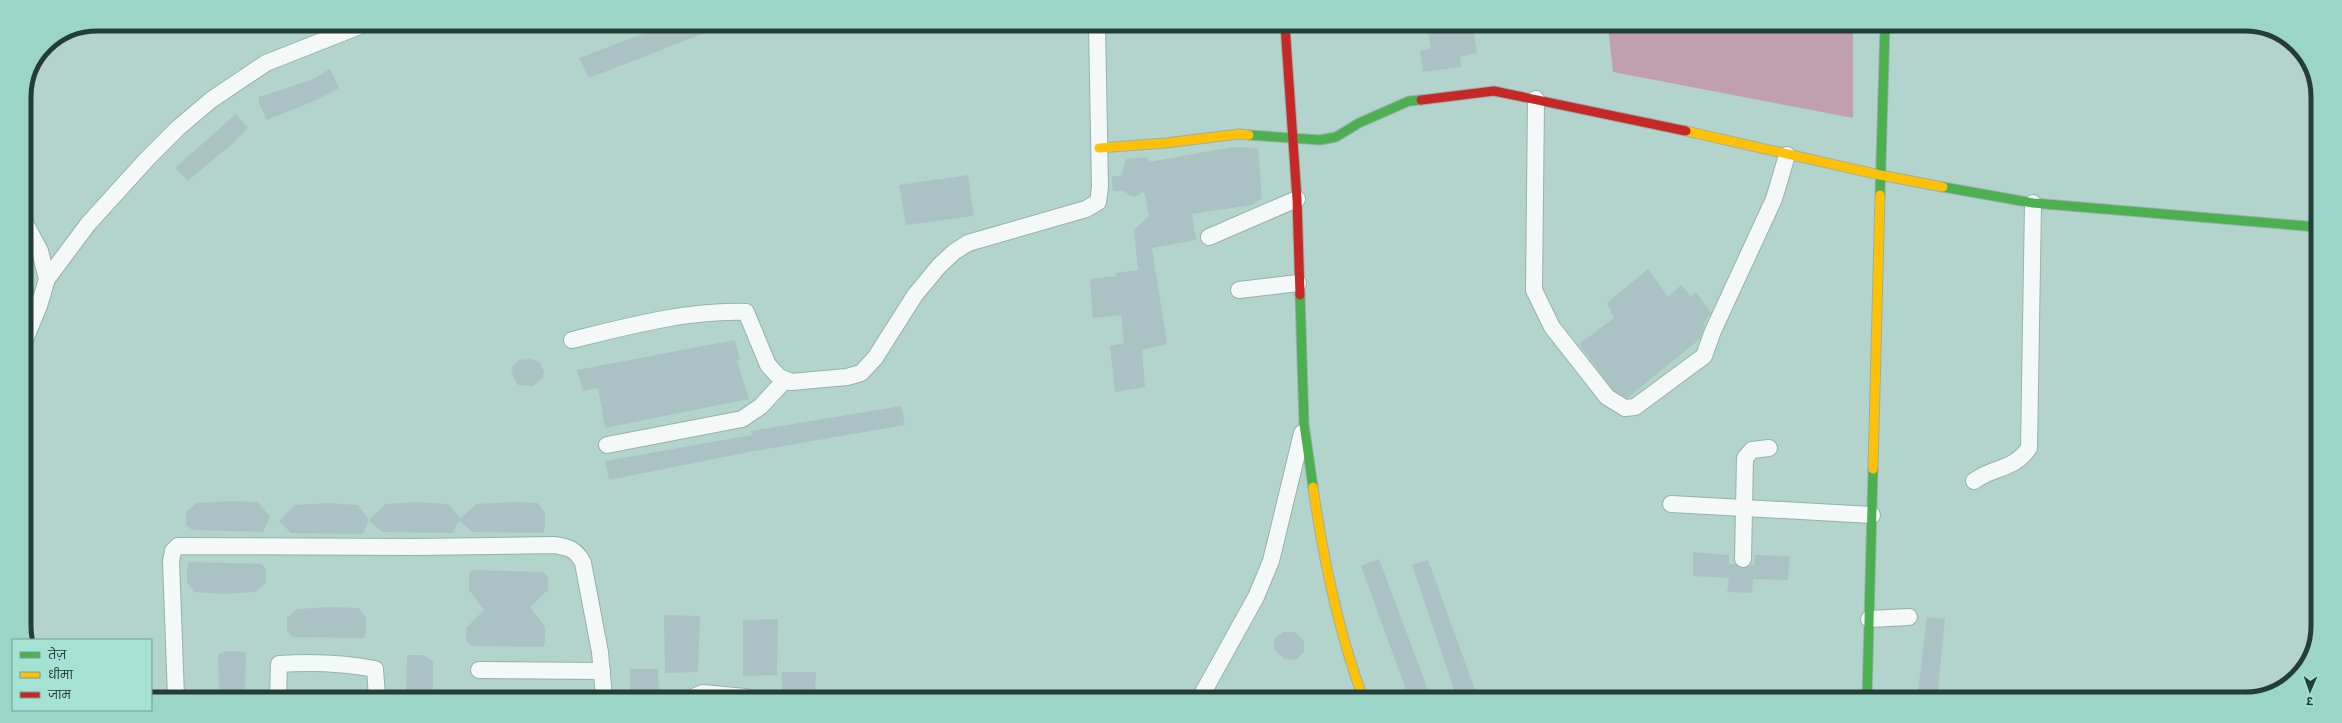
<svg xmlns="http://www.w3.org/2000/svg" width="2342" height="723" font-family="Poppins,'Noto Sans Devanagari',sans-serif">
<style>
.forest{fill:#c1a0ae}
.building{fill:#aac2c4}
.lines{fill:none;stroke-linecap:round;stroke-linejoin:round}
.street-casing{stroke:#97b1ab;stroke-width:18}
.fast-casing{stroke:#97b1ab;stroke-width:11}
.slow-casing{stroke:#97b1ab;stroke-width:11}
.jam-casing{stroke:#97b1ab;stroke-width:11}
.street{stroke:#f4f9f7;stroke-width:16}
.fast{stroke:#4caf50;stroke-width:9}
.slow{stroke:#ffc107;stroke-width:9}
.jam{stroke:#c62828;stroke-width:9}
.rim{fill:none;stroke:#243d37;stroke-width:5}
</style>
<rect width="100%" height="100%" fill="#b3d4cc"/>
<polygon class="forest" points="1608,26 1853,26 1853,118 1613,72"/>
<g class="building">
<polygon points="666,25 723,26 589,78 579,58"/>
<polygon points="1427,26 1473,26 1477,53 1460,57 1461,67 1423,72 1420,51 1431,48"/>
<polygon points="330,69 339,88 317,100 267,120 259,103 259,97 313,79"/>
<polygon points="236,114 248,128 232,144 188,181 175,168"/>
<polygon points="1232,147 1258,148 1262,198 1252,205 1192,214 1196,240 1152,248 1167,344 1142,350 1145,387 1115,392 1110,346 1124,343 1121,315 1093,318 1090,279 1116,276 1115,273 1138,270 1134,230 1149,216 1144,192 1134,197 1123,191 1113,191 1111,177 1122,175 1126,159 1148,157 1149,162"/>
<polygon points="968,175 974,216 906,225 899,185"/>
<polygon points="1648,269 1668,297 1681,285 1691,296 1696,292 1711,313 1703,324 1705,326 1700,339 1627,398 1613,390 1579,344 1614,318 1607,303"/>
<polygon points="735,340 740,360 737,361 749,399 605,428 598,388 583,391 577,370"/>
<polygon points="531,359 539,362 544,371 543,378 533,386 518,385 513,376 511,368 519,360"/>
<polygon points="901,406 905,425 749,452 609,480 605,461 752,435 751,431"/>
<polygon points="232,501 258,502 270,517 263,532 192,530 186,525 186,512 196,503"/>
<polygon points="419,502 448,504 460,518 453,533 382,532 369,520 363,534 291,533 279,521 295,505 328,503 358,505 369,520 386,504"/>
<polygon points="514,502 538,503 545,513 545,527 543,533 472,532 459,520 476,504"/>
<polygon points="1693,552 1729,555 1729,564 1735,564 1742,568 1754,565 1755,555 1790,556 1788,580 1753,579 1752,593 1727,592 1729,578 1693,576"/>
<polygon points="1379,559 1431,698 1409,698 1361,566"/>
<polygon points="1428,560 1478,698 1457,698 1412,565"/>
<polygon points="189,562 261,564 266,569 266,583 256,592 222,594 194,592 187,582 187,568"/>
<polygon points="471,570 543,572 548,577 548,590 530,607 545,627 545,642 543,647 472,646 466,641 466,628 484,610 469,590 469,575"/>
<polygon points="330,607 359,608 366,618 366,632 364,638 292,637 287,631 287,618 297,609"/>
<polygon points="664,615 700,616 698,672 665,673"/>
<polygon points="1927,617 1945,619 1937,699 1917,699"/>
<polygon points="778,619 777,675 743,676 743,620"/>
<polygon points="1283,632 1295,632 1304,641 1304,652 1296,660 1284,659 1274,649 1274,639"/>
<polygon points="228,651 246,652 245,697 219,697 218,654"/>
<polygon points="407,655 423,655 433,661 433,697 406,697"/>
<polygon points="630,669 658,669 659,697 630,697"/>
<polygon points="782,672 816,672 815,697 782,697"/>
</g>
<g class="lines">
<g class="street-casing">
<g id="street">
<polyline points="1536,99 1534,290 1552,327 1607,397 1625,408 1635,407 1704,356 1713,331 1774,199 1787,155"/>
<polyline points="24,221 40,251 47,279"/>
<polyline points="1209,237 1297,199"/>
<polyline points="1239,290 1298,283"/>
<path d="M 572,340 C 629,326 688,310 746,312 L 768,365 L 779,377 L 791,382 L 847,377 L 861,373 L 875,358 L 915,295 L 939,266 L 954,252 L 968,243 L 1086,209 L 1098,202 L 1100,187 L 1097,25"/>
<polyline points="24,342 39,306 47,279 88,224 147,159 178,128 211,100 266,63 365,24"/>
<polyline points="607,445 742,419 761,406 785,380"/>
<path d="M 1974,481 C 1994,466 2013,471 2029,448 L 2033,203"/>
<polyline points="1671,504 1872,515"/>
<polyline points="1743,559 1745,458 1752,450 1769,448"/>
<polyline points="1869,619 1909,617"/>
<polyline points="479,670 602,671"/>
<path d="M 176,697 L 171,561 L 173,551 L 178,546 L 415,547 L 554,545 C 568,547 576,549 583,563 L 600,652 L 604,697"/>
<path d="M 278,697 L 279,664 C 311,662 343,663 375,669 L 377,697"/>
<polyline points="693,697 703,693 745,697"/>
<polyline points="1200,698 1256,597 1271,561 1302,433"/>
</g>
</g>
<g class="fast-casing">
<g id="fast">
<polyline points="1249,135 1320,140 1336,137 1359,123 1409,101 1421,100"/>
<polyline points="1943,187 2033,203 2317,227"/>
<polyline points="1880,195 1885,26"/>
<polyline points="1300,295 1304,424 1313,487"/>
<polyline points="1867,699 1873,469"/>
</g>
</g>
<g class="slow-casing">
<g id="slow">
<polyline points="1686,131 1880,175 1943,187"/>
<polyline points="1099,148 1166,143 1239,134 1249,135"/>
<polyline points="1873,469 1880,195"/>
<path d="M 1313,487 C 1323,558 1338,630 1363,698"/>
</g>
</g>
<g class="jam-casing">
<g id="jam">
<polyline points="1285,25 1297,199 1300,295"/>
<polyline points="1421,100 1494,91 1686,131"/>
</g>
</g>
<use href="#street" class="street"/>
<use href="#fast" class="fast"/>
<use href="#slow" class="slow"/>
<use href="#jam" class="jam"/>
</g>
<path d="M0 0H2342V723H0ZM97 31H2245A66 66 0 0 1 2311 97V626A66 66 0 0 1 2245 692H97A66 66 0 0 1 31 626V97A66 66 0 0 1 97 31Z" fill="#9bd5c7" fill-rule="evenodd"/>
<path class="rim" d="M97 31H2245A66 66 0 0 1 2311 97V626A66 66 0 0 1 2245 692H97A66 66 0 0 1 31 626V97A66 66 0 0 1 97 31Z"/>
<rect x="12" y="639" width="140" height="72" fill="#a5e2d3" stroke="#71a095"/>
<rect x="20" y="652" width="20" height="6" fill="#4caf50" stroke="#71a095"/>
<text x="48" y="659" font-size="12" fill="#243d37">तेज़</text>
<rect x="20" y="672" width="20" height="6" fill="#ffc107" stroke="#71a095"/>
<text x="48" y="679" font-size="12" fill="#243d37">धीमा</text>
<rect x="20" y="692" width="20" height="6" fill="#c62828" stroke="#71a095"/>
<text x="48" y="699" font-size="12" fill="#243d37">जाम</text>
<g transform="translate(2310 691) rotate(182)" stroke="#a5e2d3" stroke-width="3" paint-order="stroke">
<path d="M0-3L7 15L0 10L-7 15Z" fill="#243d37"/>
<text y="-6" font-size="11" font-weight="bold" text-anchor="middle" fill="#243d37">उ</text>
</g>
</svg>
